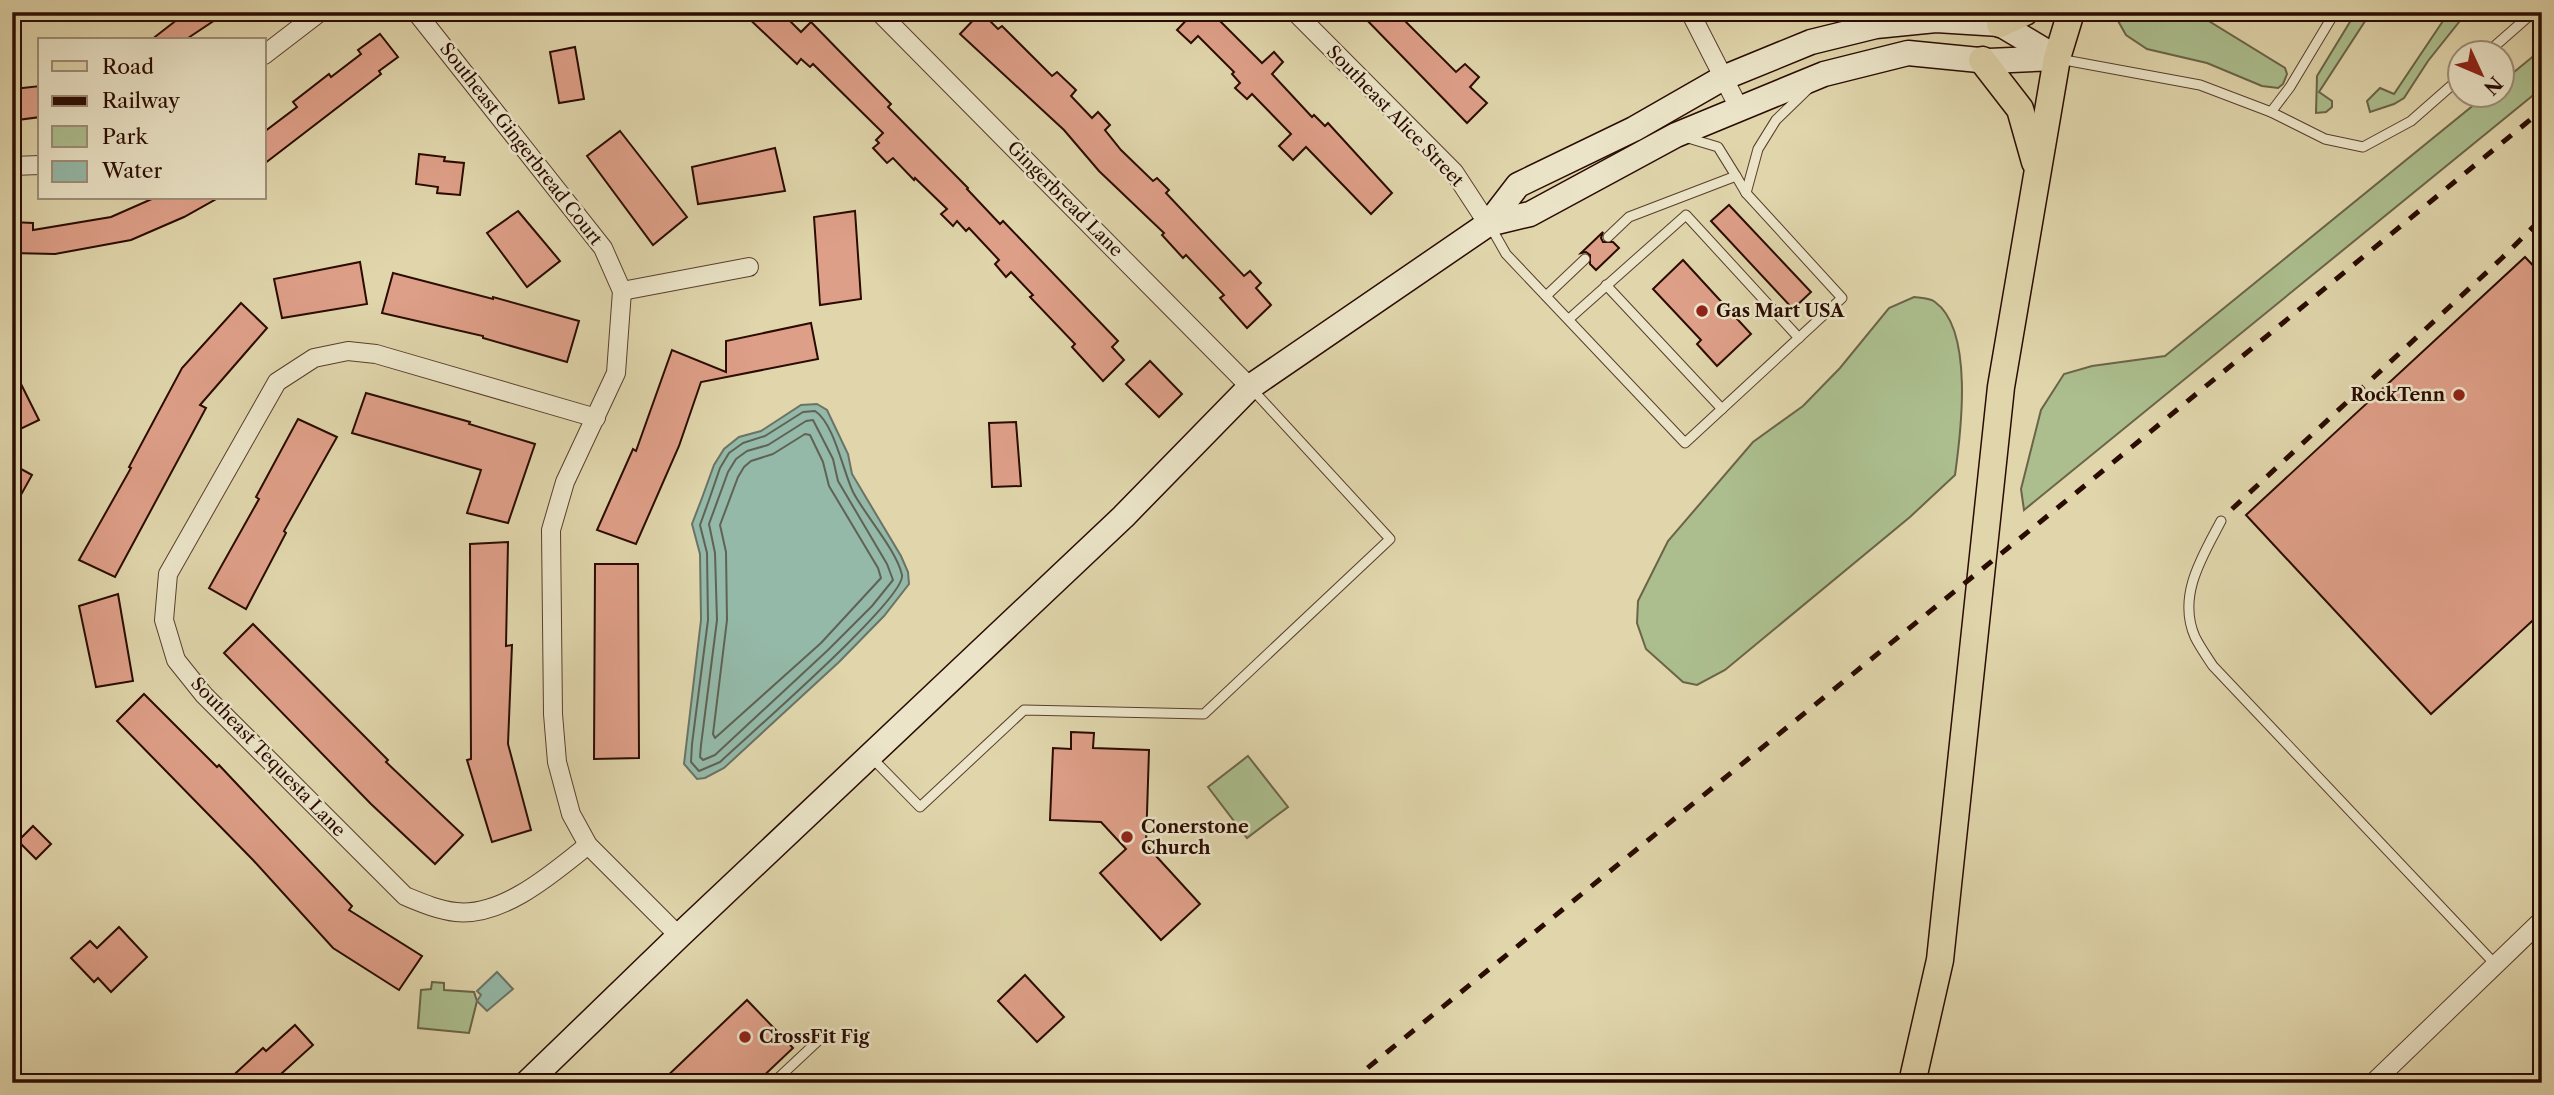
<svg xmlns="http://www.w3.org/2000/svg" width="2554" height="1095" font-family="'Libre Caslon Text',serif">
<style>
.green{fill:#acbe8e;stroke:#6b6448;stroke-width:2}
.water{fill:#94b9a8;stroke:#6a7365;stroke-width:2}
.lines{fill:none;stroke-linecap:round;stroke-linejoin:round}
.shore{stroke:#5f6254;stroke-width:2}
.building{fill:#de9f88;stroke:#2a0b01;stroke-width:2}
.service-casing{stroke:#583e2c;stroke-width:11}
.minor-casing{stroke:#583e2c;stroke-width:20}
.secondary-casing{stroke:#2a0b01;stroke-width:27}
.primary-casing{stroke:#2a0b01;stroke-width:29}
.service{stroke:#ebe4c8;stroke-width:9}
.minor{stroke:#ebe4c8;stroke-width:18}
.secondary{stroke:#ebe4c8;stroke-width:24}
.primary{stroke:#e0d5ab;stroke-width:26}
.rail{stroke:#2a0b01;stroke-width:5;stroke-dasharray:12 12;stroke-linecap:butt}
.poi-dot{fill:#8f2418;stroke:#ebe4c8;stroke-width:2.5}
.labels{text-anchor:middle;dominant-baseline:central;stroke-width:5;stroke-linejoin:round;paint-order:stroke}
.street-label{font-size:18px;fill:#2a0b01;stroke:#ebe4c8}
.poi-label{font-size:18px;font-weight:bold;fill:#2a0b01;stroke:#ebe4c8;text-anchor:start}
</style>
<rect width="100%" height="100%" fill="#e0d5ab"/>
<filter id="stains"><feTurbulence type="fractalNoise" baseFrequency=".00286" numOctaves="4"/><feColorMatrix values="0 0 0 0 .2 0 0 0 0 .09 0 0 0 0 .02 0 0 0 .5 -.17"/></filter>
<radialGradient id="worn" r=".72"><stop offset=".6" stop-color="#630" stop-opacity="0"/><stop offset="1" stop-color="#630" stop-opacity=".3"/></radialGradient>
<g class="green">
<polygon points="2113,12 2194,12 2285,68 2287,74 2283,84 2278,88 2262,86 2207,63 2147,49 2126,35"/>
<polygon points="2356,12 2371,12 2319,92 2332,101 2332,107 2326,112 2316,113 2317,76"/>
<polygon points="2449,12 2467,12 2428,61 2404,98 2394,104 2370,112 2367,101 2380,88 2394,94"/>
<polygon points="2542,49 2542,88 2024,510 2021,489 2041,410 2064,374 2092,366 2165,356 2486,95 2502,94 2502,82"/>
<path d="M 1914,297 C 1921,298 1930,298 1935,302 C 1974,330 1961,432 1955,475 L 1910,517 L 1725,670 L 1697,685 L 1683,682 L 1646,649 L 1637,623 L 1638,601 L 1668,541 L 1753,442 L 1803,406 L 1840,368 L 1889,308 Z"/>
<polygon points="1248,756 1288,807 1247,838 1208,787"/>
<polygon points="432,982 444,983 444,990 474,992 477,1001 469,1033 418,1028 421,990 431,989"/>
</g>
<g class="water">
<polygon points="817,404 827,410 848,454 852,474 901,556 908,572 909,584 884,616 839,662 724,768 705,778 697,779 684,764 701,620 700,554 692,524 702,498 714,465 724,449 739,437 761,431 801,405"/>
<polygon points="497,972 513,989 487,1011 477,1001 481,995 477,991"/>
</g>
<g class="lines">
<g class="shore">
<path d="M 815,411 C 834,423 843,471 853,492 C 865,515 897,551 902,575 C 906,599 745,738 720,762 L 699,771 L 691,762 L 692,744 L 708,620 L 707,553 L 700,525 L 709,500 L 720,468 L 729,453 L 743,443 L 765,436 L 803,412 Z"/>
<polygon points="813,420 833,459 838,481 887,564 893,580 872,606 828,650 715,755 703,760 700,757 701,745 717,620 715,553 709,524 728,472 736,459 747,451 768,445 806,421"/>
<polygon points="805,434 810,435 823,462 829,486 878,568 881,578 821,643 715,738 713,734 727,620 726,552 720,525 738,477 744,467 751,461 773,454"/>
</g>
</g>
<g class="building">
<polygon points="187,12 227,12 185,40 151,40"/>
<polygon points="742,12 781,12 801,32 811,22 891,104 888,107 968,188 967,189 1000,224 1003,221 1118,341 1112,347 1124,360 1103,381 1072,347 1075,344 1030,297 1033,295 1011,272 1006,277 995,264 999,260 969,228 966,231 957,221 953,226 941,214 947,209 915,178 914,180 893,158 887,163 873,148 879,143 876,140 883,133 813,64 810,67 801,59 797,64"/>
<polygon points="981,12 998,29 1002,26 1052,76 1057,72 1076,90 1071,96 1092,118 1098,112 1110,125 1105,130 1121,150 1153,181 1157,178 1169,190 1166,193 1244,276 1250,271 1261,283 1256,288 1271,305 1247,328 1220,298 1224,295 1186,255 1183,258 1162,235 1164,233 1099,171 1064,130 960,34"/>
<polygon points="1194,12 1211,12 1262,63 1274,52 1283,62 1272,74 1312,117 1314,115 1325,126 1328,123 1392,193 1371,214 1306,147 1293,160 1279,146 1291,134 1252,94 1247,99 1235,88 1240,83 1232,74 1234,72 1198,36 1191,43 1177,30"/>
<polygon points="1359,12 1396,12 1456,72 1465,64 1479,77 1470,87 1487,103 1467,123"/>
<polygon points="380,34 398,57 379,71 381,74 264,164 264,132 297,107 293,102 329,74 331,77 361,54 358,50"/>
<polygon points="575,47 584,99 559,103 550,52"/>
<polygon points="40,86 40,117 17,120 14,89"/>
<polygon points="620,131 687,217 653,245 587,156"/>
<polygon points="775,148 785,191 698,204 692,167"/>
<polygon points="419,154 445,157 444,161 464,163 460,195 437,193 438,187 416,184"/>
<polygon points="154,198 218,198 184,217 131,240 55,254 12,253 12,222 33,223 33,230 111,217"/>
<polygon points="1729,205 1811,292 1793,309 1711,221"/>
<polygon points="518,211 560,261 527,287 487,233"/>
<polygon points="855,211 861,299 820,305 814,217"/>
<polygon points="1603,232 1601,238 1603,242 1613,242 1619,248 1596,270 1590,264 1590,255 1586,252 1581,253"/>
<polygon points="2525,257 2542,275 2542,612 2431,714 2246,515"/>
<polygon points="1683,260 1751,334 1717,366 1697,344 1701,340 1653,289"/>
<polygon points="360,262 367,304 282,318 274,279"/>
<polygon points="393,273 493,299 493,297 579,321 567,362 483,338 483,336 382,313"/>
<polygon points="241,303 267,328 200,405 206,408 115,577 79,560 131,468 129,467 182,368"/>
<polygon points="811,323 818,359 701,382 679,446 636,544 597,530 633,449 636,451 672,350 726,372 726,341"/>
<polygon points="1150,361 1182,394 1159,417 1126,384"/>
<polygon points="12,366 39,420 12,433"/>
<polygon points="366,393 470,422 469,424 535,444 508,523 467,513 481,470 352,433"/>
<polygon points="298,419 337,437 284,531 286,533 246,609 209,588 259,499 256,497"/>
<polygon points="1016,422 1021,486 992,487 989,423"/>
<polygon points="12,464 32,475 12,511"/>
<polygon points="508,542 506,646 512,645 508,744 531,830 492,842 467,760 471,759 470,544"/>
<polygon points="595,564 638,564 639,758 594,759"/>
<polygon points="118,594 133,681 96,687 79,606"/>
<polygon points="253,624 388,760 386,762 463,835 435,864 371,804 224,653"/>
<polygon points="144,694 217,767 219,765 352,906 349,910 422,956 399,990 333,948 253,860 117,721"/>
<polygon points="1071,732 1094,733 1093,748 1149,750 1146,845 1200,904 1161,940 1100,873 1126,849 1101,822 1050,820 1053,748 1071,749"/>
<polygon points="33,826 51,844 36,859 18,841"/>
<polygon points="119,927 147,957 111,992 98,978 94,982 71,958 90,941 97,948"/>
<polygon points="1025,975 1064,1017 1037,1042 998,1001"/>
<polygon points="747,1000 793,1048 756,1083 660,1083"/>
<polygon points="295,1025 313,1045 271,1083 225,1083 263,1048 266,1051"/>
</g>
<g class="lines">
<g class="service-casing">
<g id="service">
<polyline points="2488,52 2529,16 2539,12"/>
<polyline points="2059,59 2200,85 2271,112 2325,139 2363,147 2411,121 2460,78"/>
<polyline points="2271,112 2290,87 2335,12"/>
<polyline points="1688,138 1718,147 1736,176"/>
<polyline points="1746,193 1758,149 1776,120 1808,89"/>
<polyline points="1489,224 1506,254 1685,443 1842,298 1746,193 1736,176 1629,217 1608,237"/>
<polyline points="1606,285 1722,409"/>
<polyline points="1546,296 1585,259"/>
<polyline points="1569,319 1686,215 1799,338"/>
<path d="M 2221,521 C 2202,557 2177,596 2195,637 C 2200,647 2207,657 2213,666 L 2495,964"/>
<polyline points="871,757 920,807 1024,710 1204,714 1390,539 1251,388"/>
<polyline points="610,1082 612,1083"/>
<polyline points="773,1083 820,1039"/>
</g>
</g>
<g class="minor-casing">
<g id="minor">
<polyline points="416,12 603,248 622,291 616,373 565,482 551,530 553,714 557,762 571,814 588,845 679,936"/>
<polyline points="879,12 1250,387"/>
<polyline points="1295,12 1454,172 1488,224"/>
<polyline points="1690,12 1739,108"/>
<polyline points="264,55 320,12"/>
<polyline points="12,166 40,165"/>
<polyline points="622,291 749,267"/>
<path d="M 588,845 C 553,873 503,917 456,912 C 438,910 422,903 405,896 L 204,695 L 176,660 L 164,620 L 168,574 L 277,382 L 314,358 L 348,351 L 376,354 L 596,418"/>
<polyline points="2373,1083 2542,920"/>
</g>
</g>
<g class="secondary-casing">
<g id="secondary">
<polyline points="1488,224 1530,214 1676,135 1824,74 1908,53 1989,61 2057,58"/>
<polyline points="527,1083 679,936 1123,517 1250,387 1488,224 1518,185 1634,129 1723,78 1811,42 1876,26 1936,20 2000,24 2057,58"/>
</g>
</g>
<g class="primary-casing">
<g id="primary">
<polyline points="2000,24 2025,12"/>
<polyline points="1982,60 2020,109 2035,162"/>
<polyline points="1912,1083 1940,960 2001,387 2057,58 2071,12"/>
</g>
</g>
<use href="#service" class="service"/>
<use href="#minor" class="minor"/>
<use href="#secondary" class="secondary"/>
<use href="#primary" class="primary"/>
<g class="rail">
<polyline points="2232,509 2502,258 2542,218"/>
<polyline points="1349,1083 2077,492 2542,110"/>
</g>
</g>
<g class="poi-dot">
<circle cx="1702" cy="311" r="7"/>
<circle cx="2459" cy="395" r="7"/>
<circle cx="1127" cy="837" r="7"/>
<circle cx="745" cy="1037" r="7"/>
</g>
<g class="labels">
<g class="street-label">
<text transform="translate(1395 116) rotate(46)">Southeast Alice Street</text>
<text transform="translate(521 144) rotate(52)">Southeast Gingerbread Court</text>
<text transform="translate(1065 199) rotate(45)">Gingerbread Lane</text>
<text transform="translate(268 757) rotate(46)">Southeast Tequesta Lane</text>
</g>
<g class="poi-label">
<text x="1716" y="311">Gas Mart USA</text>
<text x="2445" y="395" text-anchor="end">RockTenn</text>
<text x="1141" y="827">Conerstone<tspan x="1141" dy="21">Church</tspan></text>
<text x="759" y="1037">CrossFit Fig</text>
</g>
</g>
<rect width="2554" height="1095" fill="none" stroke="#e0d5ab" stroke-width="42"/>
<rect x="14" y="14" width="2526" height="1067" fill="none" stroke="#2a0b01" stroke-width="3.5"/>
<rect x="21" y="21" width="2512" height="1053" fill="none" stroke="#2a0b01" stroke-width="2"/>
<rect x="38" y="38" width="228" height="161" fill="#ebe4c8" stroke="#9e8d78" stroke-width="2"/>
<rect x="52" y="61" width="35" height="10" fill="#e0d5ab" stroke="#9e8d78" stroke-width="2"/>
<text x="102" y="74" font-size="21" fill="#2a0b01">Road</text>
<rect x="52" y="96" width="35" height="10" fill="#2a0b01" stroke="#9e8d78" stroke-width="2"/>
<text x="102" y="108" font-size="21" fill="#2a0b01">Railway</text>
<rect x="52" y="126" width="35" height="21" fill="#acbe8e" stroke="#9e8d78" stroke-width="2"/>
<text x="102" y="144" font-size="21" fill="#2a0b01">Park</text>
<rect x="52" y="161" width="35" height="21" fill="#94b9a8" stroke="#9e8d78" stroke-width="2"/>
<text x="102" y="178" font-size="21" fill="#2a0b01">Water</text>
<g transform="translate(2481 74) rotate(134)"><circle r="33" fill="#ebe4c8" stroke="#9e8d78" stroke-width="2"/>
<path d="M0-5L12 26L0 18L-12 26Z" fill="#8f2418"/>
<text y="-10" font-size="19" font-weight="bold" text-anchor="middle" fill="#2a0b01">N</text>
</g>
<rect width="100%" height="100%" filter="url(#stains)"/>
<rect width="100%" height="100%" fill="url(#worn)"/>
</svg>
